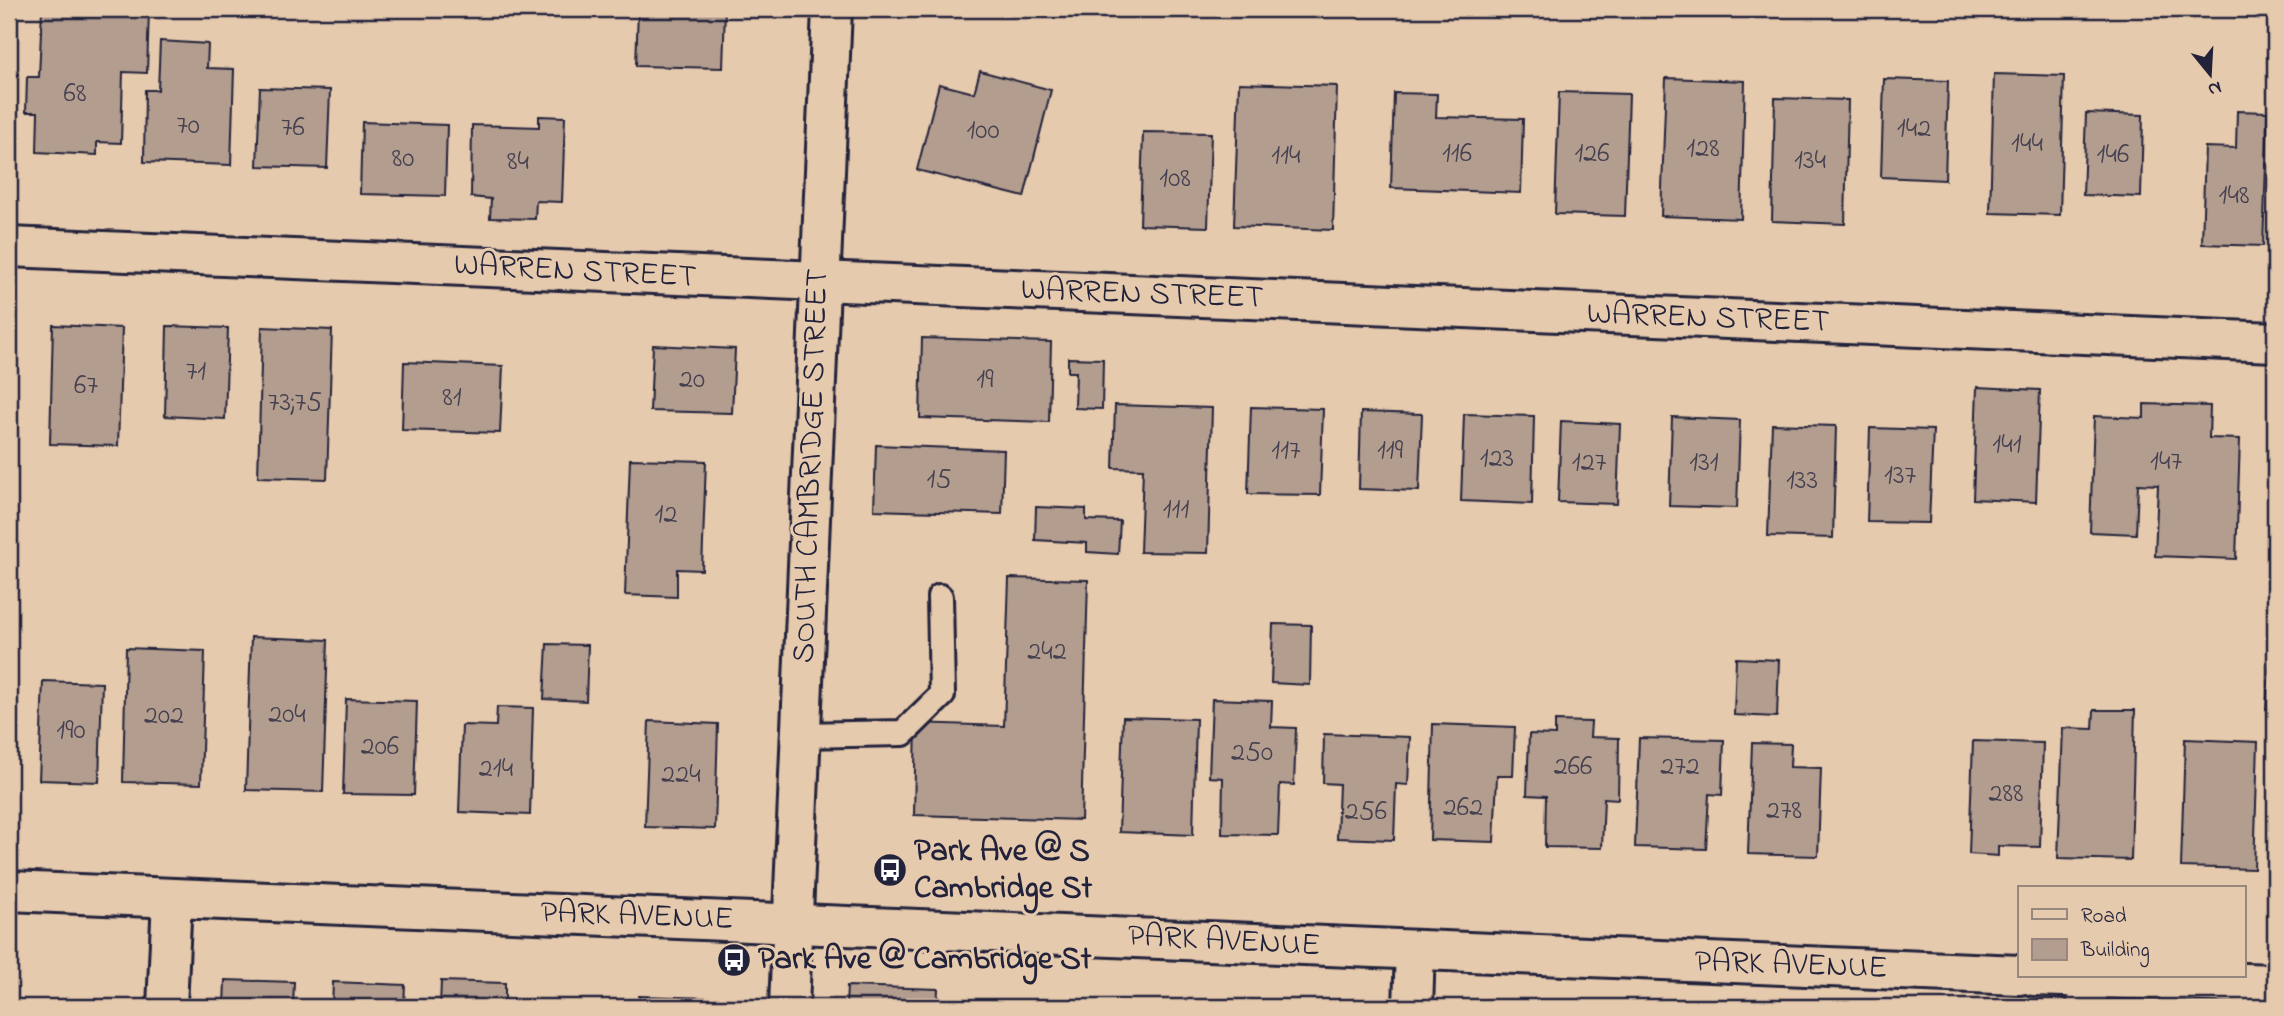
<svg xmlns="http://www.w3.org/2000/svg" width="2284" height="1016" font-family="'Indie Flower',sans-serif">
<style>
.building{fill:#b39d8f;stroke:#22223b;stroke-width:2}
.lines{fill:none;stroke-linecap:round;stroke-linejoin:round}
.service-casing{stroke:#22223b;stroke-width:30}
.minor-casing{stroke:#22223b;stroke-width:44}
.secondary-casing{stroke:#22223b;stroke-width:44}
.service{stroke:#e6caad;stroke-width:24}
.minor{stroke:#e6caad;stroke-width:38}
.secondary{stroke:#e6caad;stroke-width:38}
.labels{text-anchor:middle;dominant-baseline:central;stroke-width:6;stroke-linejoin:round;paint-order:stroke}
.number-label{font-size:28px;fill:#464150}
.street-label{font-size:32px;fill:#22223b;stroke:#e6caad}
.poi-label{font-size:32px;font-weight:bold;fill:#22223b;stroke:#e6caad;text-anchor:start}
</style>
<rect width="100%" height="100%" fill="#e6caad"/>
<filter id="ink" filterUnits="userSpaceOnUse"><feTurbulence type="fractalNoise" baseFrequency=".0143" numOctaves="2"/><feDisplacementMap in="SourceGraphic" scale="14" xChannelSelector="R" yChannelSelector="G"/><feConvolveMatrix kernelMatrix="1 2 1 2 8 2 1 2 1" color-interpolation-filters="sRGB"/></filter>
<g filter="url(#ink)">
<g class="building">
<polygon points="42,9 149,9 147,73 123,72 121,143 97,142 97,155 37,152 38,112 26,112 27,77 39,77"/>
<polygon points="638,9 725,9 723,68 636,66"/>
<polygon points="1093,9 1131,9 1129,16"/>
<polygon points="1156,9 1185,9 1184,16 1156,16"/>
<polygon points="160,41 208,44 207,68 234,69 231,165 144,162 145,90 158,90"/>
<polygon points="980,71 1051,90 1024,197 917,170 939,84 974,93"/>
<polygon points="1994,74 2064,76 2060,215 1990,213"/>
<polygon points="1666,78 1745,81 1741,219 1661,216"/>
<polygon points="1884,79 1948,81 1945,180 1881,177"/>
<polygon points="1239,83 1337,86 1333,230 1234,226"/>
<polygon points="260,88 330,90 327,168 257,166"/>
<polygon points="1559,92 1629,94 1625,216 1555,214"/>
<polygon points="1394,93 1437,94 1436,117 1523,119 1521,193 1391,188"/>
<polygon points="1775,98 1848,100 1845,224 1772,221"/>
<polygon points="2237,111 2268,112 2263,246 2202,244 2205,147 2236,148"/>
<polygon points="2086,113 2143,115 2141,197 2083,195"/>
<polygon points="539,116 565,117 562,202 536,201 535,219 490,218 491,199 471,197 472,125 539,127"/>
<polygon points="362,122 447,125 445,196 360,194"/>
<polygon points="1143,132 1211,133 1208,227 1140,225"/>
<polygon points="53,325 122,328 118,446 50,444"/>
<polygon points="9,326 13,326 9,457"/>
<polygon points="167,326 228,328 225,419 165,416"/>
<polygon points="262,327 332,330 327,479 258,477"/>
<polygon points="922,338 1051,342 1049,422 920,418"/>
<polygon points="653,345 735,349 732,413 650,411"/>
<polygon points="1068,358 1103,359 1102,409 1075,408 1076,372 1068,372"/>
<polygon points="404,362 503,366 500,433 402,430"/>
<polygon points="1977,387 2040,390 2036,502 1973,499"/>
<polygon points="2144,404 2210,406 2209,438 2240,439 2236,559 2155,556 2158,485 2138,484 2136,534 2090,532 2094,416 2144,418"/>
<polygon points="1115,405 1212,408 1208,553 1140,552 1143,469 1113,468"/>
<polygon points="1251,407 1323,409 1320,495 1248,494"/>
<polygon points="1361,412 1422,414 1419,491 1359,489"/>
<polygon points="1464,414 1534,416 1532,504 1461,501"/>
<polygon points="1672,417 1740,420 1737,508 1669,506"/>
<polygon points="1561,421 1620,424 1617,504 1558,502"/>
<polygon points="1772,424 1836,426 1833,538 1768,536"/>
<polygon points="1870,428 1933,430 1929,523 1867,522"/>
<polygon points="876,445 1004,450 1002,514 874,510"/>
<polygon points="630,459 706,461 702,570 677,569 677,597 625,595"/>
<polygon points="1036,507 1086,509 1086,520 1120,521 1118,554 1087,552 1087,543 1035,540"/>
<polygon points="1009,578 1088,580 1081,820 914,815 916,723 1004,726"/>
<polygon points="1273,624 1311,625 1310,685 1271,683"/>
<polygon points="251,637 328,640 323,792 246,790"/>
<polygon points="547,644 588,645 586,701 544,699"/>
<polygon points="126,648 205,651 201,784 123,782"/>
<polygon points="1736,658 1779,660 1777,717 1734,715"/>
<polygon points="2270,658 2275,658 2275,710 2266,709"/>
<polygon points="43,681 102,683 99,782 39,780"/>
<polygon points="346,699 417,701 414,795 343,794"/>
<polygon points="1212,699 1272,701 1271,727 1296,728 1294,785 1280,784 1278,835 1222,834 1223,778 1209,777"/>
<polygon points="497,707 533,708 530,815 459,812 462,725 496,726"/>
<polygon points="2094,710 2135,710 2131,860 2058,858 2063,728 2093,729"/>
<polygon points="1123,717 1196,719 1193,835 1119,832"/>
<polygon points="649,721 718,724 715,829 645,827"/>
<polygon points="1555,721 1591,722 1590,737 1619,738 1618,799 1604,798 1602,848 1545,847 1546,796 1527,795 1529,734 1555,735"/>
<polygon points="1433,724 1515,727 1513,776 1497,776 1494,842 1430,840"/>
<polygon points="1324,734 1410,737 1408,785 1396,784 1394,840 1337,838 1339,784 1323,783"/>
<polygon points="1639,738 1724,740 1722,795 1709,794 1706,849 1635,847"/>
<polygon points="2185,739 2258,742 2254,869 2181,867"/>
<polygon points="1973,741 2043,743 2040,847 1998,846 1998,856 1969,854"/>
<polygon points="1752,743 1791,744 1790,767 1821,768 1818,856 1748,854"/>
<polygon points="225,980 294,982 293,1007 224,1007"/>
<polygon points="441,981 505,983 505,1007 440,1007"/>
<polygon points="333,982 405,985 404,1007 332,1007"/>
<polygon points="847,986 938,989 937,1007 846,1007"/>
<polygon points="639,996 710,998 710,1007 639,1007"/>
</g>
<g class="lines">
<g class="service-casing">
<polyline id="service" points="800,735 903,733 942,695 940,597"/>
</g>
<g class="minor-casing">
<g id="minor">
<polyline points="9,247 2275,342"/>
<polyline points="167,1007 172,898"/>
<polyline points="789,1007 832,9"/>
<polyline points="1413,1007 1415,950"/>
<polyline points="2087,1007 2088,978"/>
</g>
</g>
<g class="secondary-casing">
<g id="secondary">
<polyline points="9,891 2020,975"/>
<polyline points="2034,976 2275,984"/>
</g>
</g>
<use href="#service" class="service"/>
<use href="#minor" class="minor"/>
<use href="#secondary" class="secondary"/>
</g>
</g>
<defs>
<g id="bus-disc" transform="scale(1.75)"><circle r="9.5" fill="#22223b" stroke="#e6caad"/><path d="M-5-6H5V4H4V6H2V4H-2V6H-4V4H-5ZM-3.5-4V0h7V-4ZM-3.5 1.2v1.5H-2V1.2ZM2 1.2v1.5H3.5V1.2Z" fill="#fff"/></g>
</defs>
<g fill-rule="evenodd">
<use href="#bus-disc" x="890" y="870"/>
<use href="#bus-disc" x="734" y="960"/>
</g>
<g class="labels">
<g class="number-label">
<text x="75" y="94">68</text>
<text x="188" y="126">70</text>
<text x="293" y="128">76</text>
<text x="1914" y="129">142</text>
<text x="983" y="131">100</text>
<text x="2027" y="144">144</text>
<text x="1703" y="149">128</text>
<text x="1457" y="154">116</text>
<text x="1592" y="154">126</text>
<text x="2113" y="155">146</text>
<text x="1286" y="156">114</text>
<text x="403" y="159">80</text>
<text x="1810" y="161">134</text>
<text x="518" y="162">84</text>
<text x="1175" y="179">108</text>
<text x="2234" y="196">148</text>
<text x="196" y="372">71</text>
<text x="692" y="380">20</text>
<text x="985" y="380">19</text>
<text x="86" y="386">67</text>
<text x="452" y="398">81</text>
<text x="295" y="403">73;75</text>
<text x="2007" y="445">141</text>
<text x="1286" y="451">117</text>
<text x="1390" y="451">119</text>
<text x="1497" y="459">123</text>
<text x="2166" y="462">147</text>
<text x="1589" y="463">127</text>
<text x="1704" y="463">131</text>
<text x="1900" y="476">137</text>
<text x="939" y="480">15</text>
<text x="1802" y="481">133</text>
<text x="1176" y="510">111</text>
<text x="666" y="515">12</text>
<text x="1047" y="652">242</text>
<text x="287" y="715">204</text>
<text x="164" y="716">202</text>
<text x="71" y="731">190</text>
<text x="380" y="747">206</text>
<text x="1252" y="753">250</text>
<text x="1573" y="767">266</text>
<text x="1680" y="767">272</text>
<text x="496" y="769">214</text>
<text x="681" y="775">224</text>
<text x="2006" y="794">288</text>
<text x="1463" y="808">262</text>
<text x="1784" y="811">278</text>
<text x="1366" y="812">256</text>
</g>
<g class="street-label">
<text transform="translate(575 272) rotate(3)">WARREN STREET</text>
<text transform="translate(1142 295) rotate(2)">WARREN STREET</text>
<text transform="translate(1708 319) rotate(2)">WARREN STREET</text>
<text transform="translate(812 466) rotate(-88)">SOUTH CAMBRIDGE STREET</text>
<text transform="translate(637 917) rotate(2)">PARK AVENUE</text>
<text transform="translate(1224 942) rotate(3)">PARK AVENUE</text>
<text transform="translate(1791 966) rotate(2)">PARK AVENUE</text>
</g>
<g class="poi-label">
<text x="914" y="852">Park Ave @ S<tspan x="914" dy="37">Cambridge St</tspan></text>
<text x="758" y="960">Park Ave @ Cambridge St</text>
</g>
</g>
<rect width="2284" height="1016" fill="none" stroke="#e6caad" stroke-width="35"/>
<rect x="18" y="18" width="2249" height="981" fill="none" stroke="#22223b" stroke-width="2.5" filter="url(#ink)"/>
<rect x="2018" y="886" width="228" height="91" fill="#e6caad" stroke="#98877f" stroke-width="2"/>
<rect x="2032" y="909" width="35" height="10" fill="#e6caad" stroke="#98877f" stroke-width="2"/>
<text x="2081" y="922" font-size="21" fill="#22223b">Road</text>
<rect x="2032" y="939" width="35" height="21" fill="#b39d8f" stroke="#98877f" stroke-width="2"/>
<text x="2081" y="956" font-size="21" fill="#22223b">Building</text>
<g transform="translate(2210 74) rotate(162)" stroke="#e6caad" stroke-width="5" paint-order="stroke">
<path d="M0-5L12 26L0 18L-12 26Z" fill="#22223b"/>
<text y="-10" font-size="19" font-weight="bold" text-anchor="middle" fill="#22223b">N</text>
</g>
</svg>
